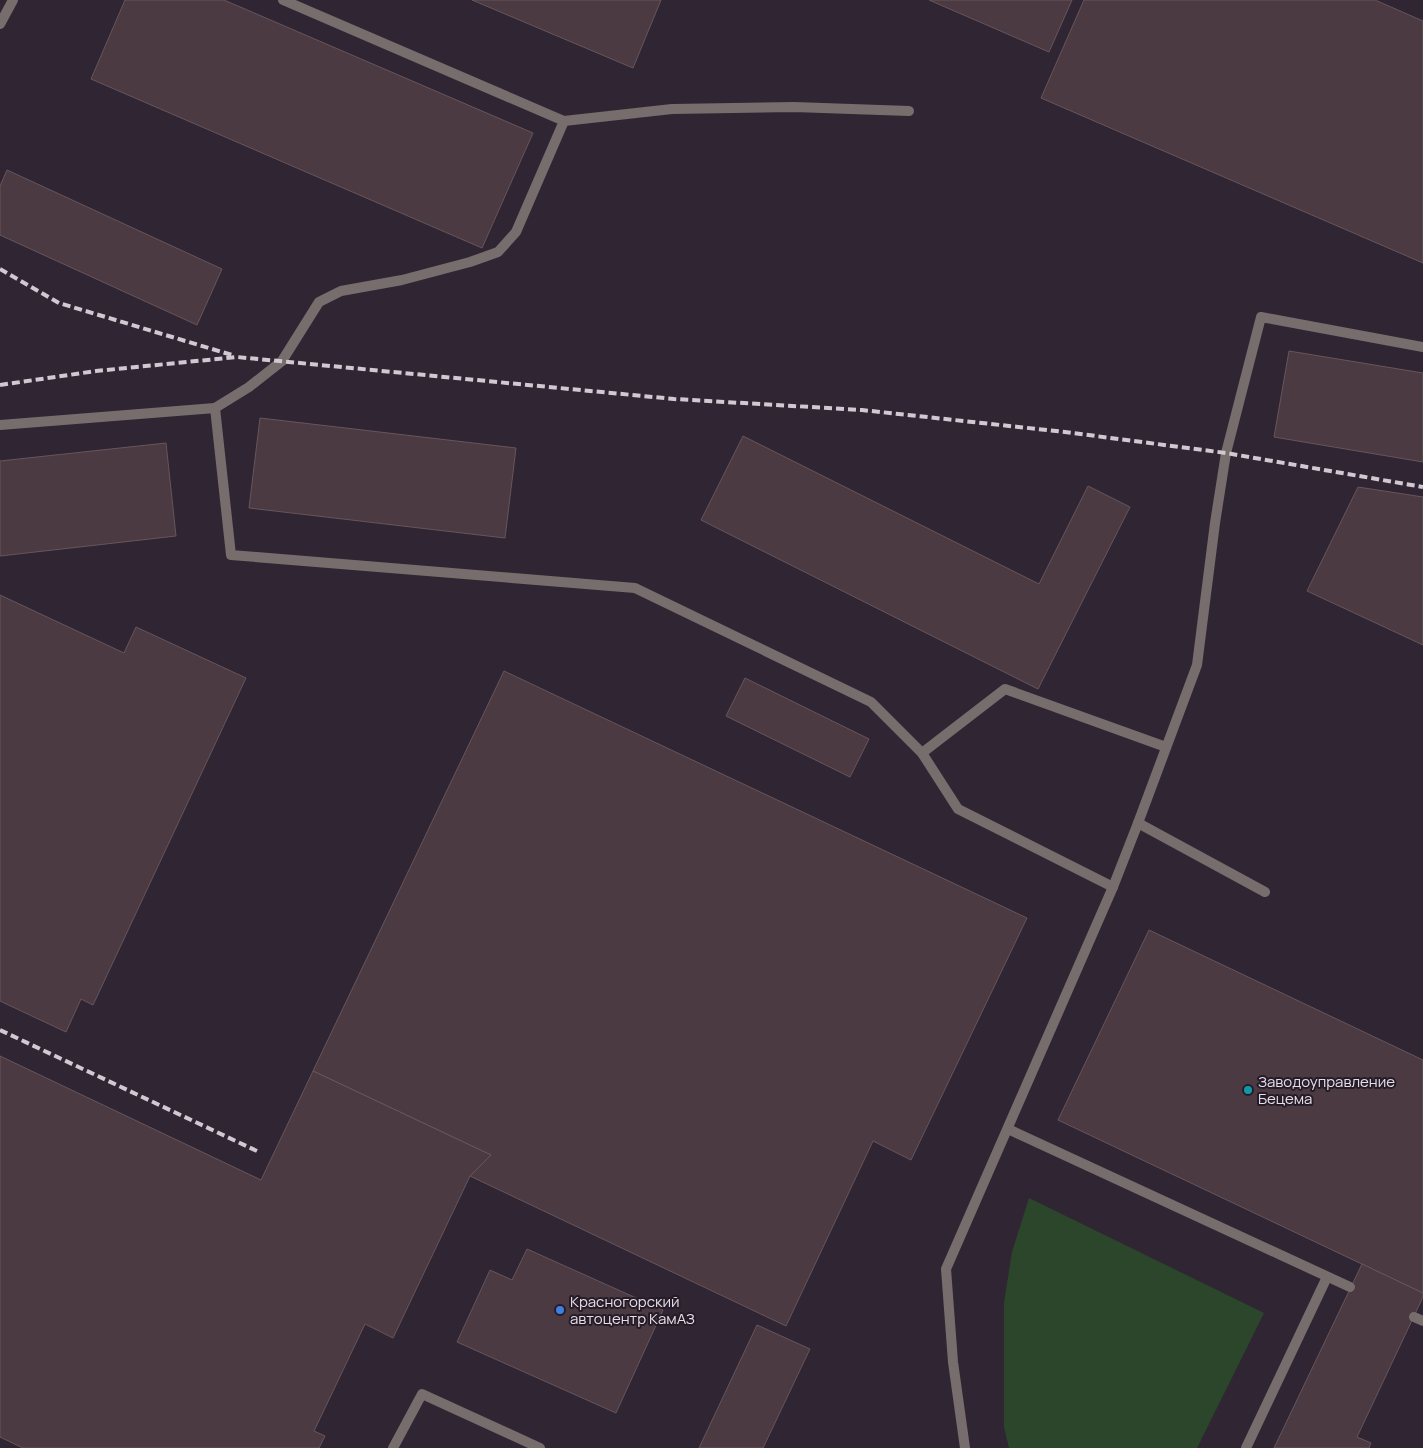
<svg xmlns="http://www.w3.org/2000/svg" width="1423" height="1448" font-family="Manrope,sans-serif">
<style>
.green{fill:#2b462b}
.building{fill:#4b3a41;stroke:#68555d}
.lines{fill:none;stroke-linecap:round;stroke-linejoin:round}
.lane{stroke:#776d6d;stroke-width:10}
.rail{stroke:#d0c9d2;stroke-width:4;stroke-dasharray:8 4;stroke-linecap:butt}
.culture-dot{fill:#0f9aa8;stroke:#261c29;stroke-width:2}
.shop-dot{fill:#3f7fe0;stroke:#261c29;stroke-width:2}
.labels{text-anchor:middle;dominant-baseline:central;stroke-width:4;stroke-linejoin:round;paint-order:stroke}
.poi-label{font-size:15px;fill:#e5dee6;stroke:#261c29;text-anchor:start}
</style>
<rect width="100%" height="100%" fill="#302633"/>
<polygon class="green" points="1029,1198 1264,1313 1197,1448 1009,1448 1004,1427 1004,1303 1012,1252"/>
<g class="building">
<polygon points="125,0 224,0 533,133 482,248 91,79"/>
<polygon points="472,0 661,0 633,68"/>
<polygon points="929,0 1072,0 1049,52"/>
<polygon points="1084,0 1375,0 1423,21 1423,263 1041,98"/>
<polygon points="7,170 222,269 197,325 0,235 0,186"/>
<polygon points="1289,351 1423,373 1423,462 1274,437"/>
<polygon points="260,418 516,448 505,538 249,508"/>
<polygon points="743,436 1039,584 1088,486 1130,507 1038,689 701,520"/>
<polygon points="166,443 176,536 0,556 0,461"/>
<polygon points="1358,487 1423,497 1423,645 1307,591"/>
<polygon points="0,595 124,653 136,627 246,678 93,1005 81,999 66,1032 0,1001"/>
<polygon points="504,671 1027,918 911,1160 873,1141 786,1326 470,1176 491,1155 313,1071"/>
<polygon points="745,678 869,739 850,777 726,716"/>
<polygon points="1149,930 1423,1060 1423,1293 1058,1120"/>
<polygon points="0,1056 261,1180 313,1071 491,1155 470,1176 393,1338 365,1324 314,1431 325,1436 319,1448 23,1448 0,1437"/>
<polygon points="527,1249 663,1310 616,1413 457,1342 490,1270 512,1280"/>
<polygon points="1362,1264 1423,1293 1423,1297 1357,1437 1371,1443 1369,1448 1274,1448"/>
<polygon points="757,1325 810,1349 763,1448 699,1448"/>
</g>
<g class="lines">
<g class="lane">
<polyline points="0,24 13,0"/>
<polyline points="564,121 672,109 794,107 909,111"/>
<polyline points="215,408 249,387 282,361 319,302 341,291 402,280 470,262 498,252 516,232 564,121 283,0"/>
<polyline points="0,425 215,408 231,555 635,588 871,702 922,753 958,809 1113,887"/>
<polyline points="922,753 1005,689 1166,747"/>
<polyline points="1138,823 1197,665 1215,523 1226,453 1261,317 1423,347"/>
<polyline points="1008,1129 1350,1287"/>
<polyline points="1414,1317 1423,1321"/>
<polyline points="393,1448 422,1394 540,1448"/>
<polyline points="965,1448 953,1362 946,1269 1113,887 1138,823 1265,892"/>
<polyline points="1246,1448 1327,1277"/>
</g>
<g class="rail">
<polyline points="0,269 59,303 232,355"/>
<polyline points="0,385 96,371 237,357 674,399 862,410 1065,432 1226,453 1423,487"/>
<polyline points="0,1030 257,1151"/>
</g>
</g>
<circle class="culture-dot" cx="1248" cy="1090" r="5"/>
<circle class="shop-dot" cx="560" cy="1310" r="5"/>
<g class="labels">
<g class="poi-label">
<text x="1258" y="1081">Заводоуправление<tspan x="1258" dy="17">Бецема</tspan></text>
<text x="570" y="1301">Красногорский<tspan x="570" dy="17">автоцентр КамАЗ</tspan></text>
</g>
</g>
</svg>
